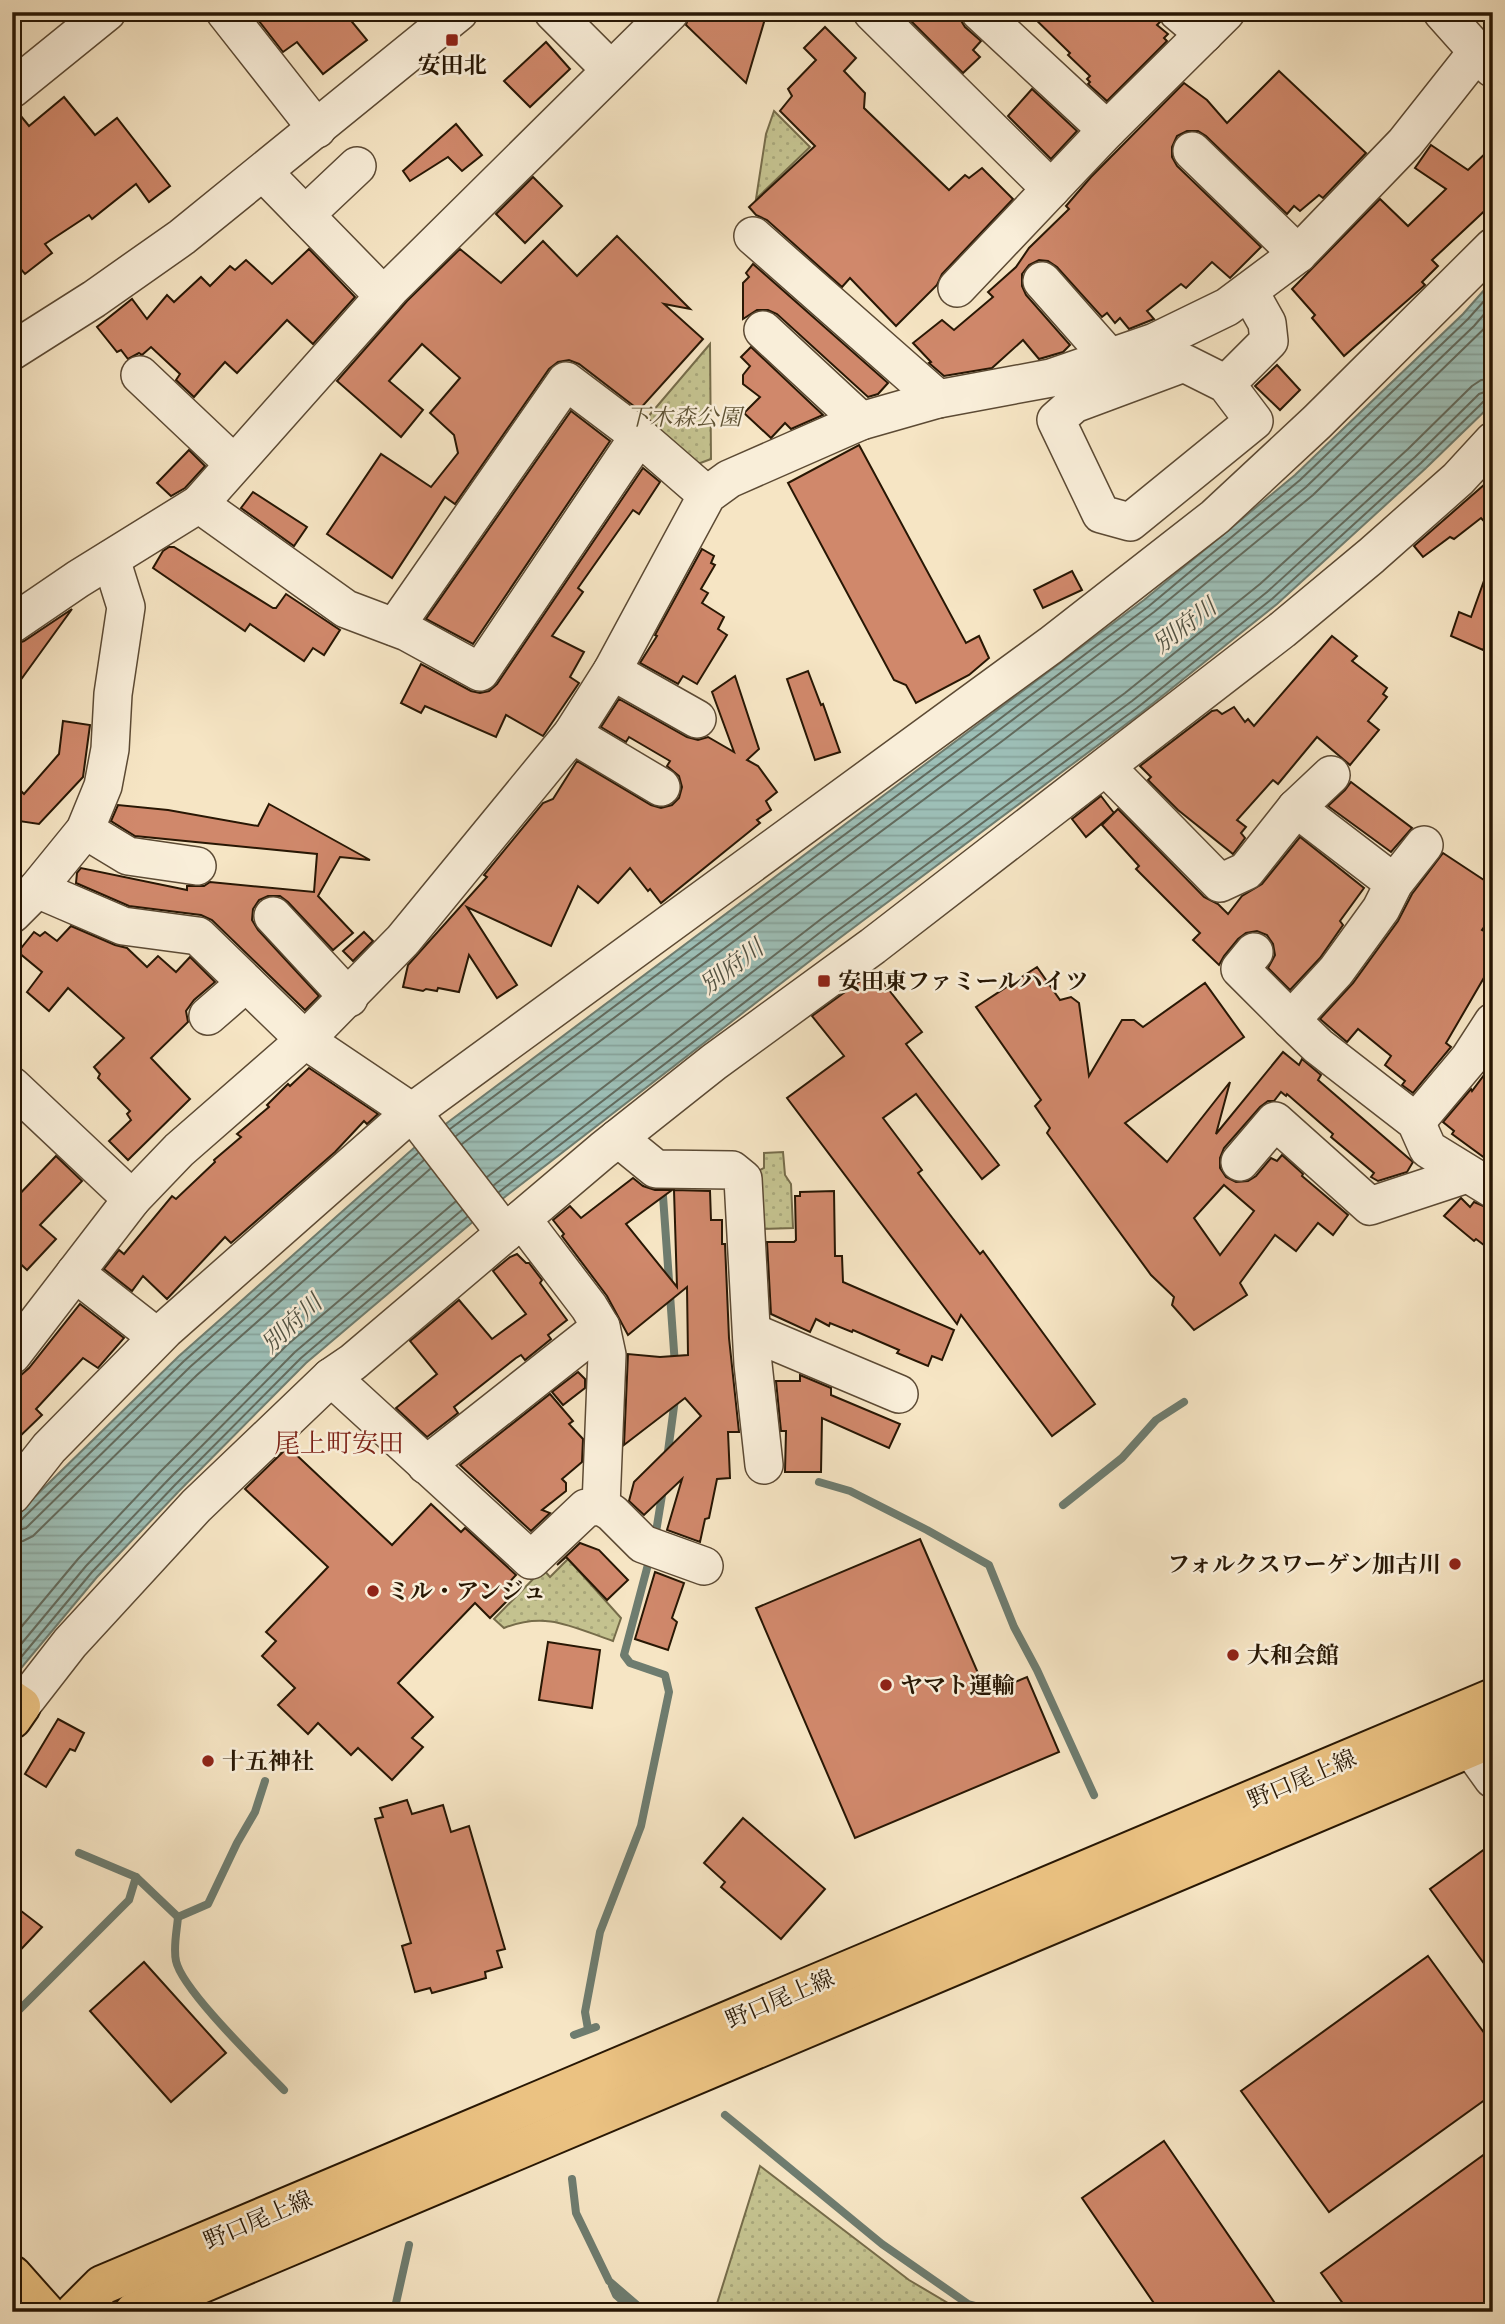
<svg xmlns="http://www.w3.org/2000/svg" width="1505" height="2324" font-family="Cardo,'Noto Serif JP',serif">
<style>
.grass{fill:url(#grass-dots);stroke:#766c4a;stroke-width:2}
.water{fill:url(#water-rules);stroke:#6e7c6f;stroke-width:2}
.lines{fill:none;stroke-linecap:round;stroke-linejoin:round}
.shore{stroke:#626b5e;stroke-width:2}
.stream{stroke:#6e7c6f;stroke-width:8}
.building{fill:#d0886b;stroke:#281704;stroke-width:2;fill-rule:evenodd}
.minor-casing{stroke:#5c4a34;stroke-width:40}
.major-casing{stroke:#281704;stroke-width:42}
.minor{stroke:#f9eed9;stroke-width:37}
.major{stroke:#ebc282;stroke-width:38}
.poi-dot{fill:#8f2418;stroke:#f9eed9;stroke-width:2.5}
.labels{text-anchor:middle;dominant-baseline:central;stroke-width:5;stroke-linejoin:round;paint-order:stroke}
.poi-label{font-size:23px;font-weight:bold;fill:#281704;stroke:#f9eed9;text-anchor:start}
.park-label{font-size:23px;font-style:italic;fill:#5f5335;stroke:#f9eed9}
.street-label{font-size:23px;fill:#281704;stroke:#f9eed9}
.water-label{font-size:24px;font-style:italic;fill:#515243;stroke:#f9eed9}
.quarter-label{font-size:26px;fill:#7a1f14;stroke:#f9eed9}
</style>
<defs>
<pattern id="grass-dots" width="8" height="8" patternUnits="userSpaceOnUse" patternTransform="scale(1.75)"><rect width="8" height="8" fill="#c4c28f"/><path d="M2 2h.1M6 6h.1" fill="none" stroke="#a8a67a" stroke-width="1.8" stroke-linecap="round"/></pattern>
<pattern id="water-rules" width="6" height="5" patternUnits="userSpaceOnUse" patternTransform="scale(1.75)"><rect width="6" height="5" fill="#9dbfb7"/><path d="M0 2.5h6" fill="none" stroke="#87a39c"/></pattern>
</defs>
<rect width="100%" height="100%" fill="#f6e5c4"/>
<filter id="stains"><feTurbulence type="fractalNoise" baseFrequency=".00286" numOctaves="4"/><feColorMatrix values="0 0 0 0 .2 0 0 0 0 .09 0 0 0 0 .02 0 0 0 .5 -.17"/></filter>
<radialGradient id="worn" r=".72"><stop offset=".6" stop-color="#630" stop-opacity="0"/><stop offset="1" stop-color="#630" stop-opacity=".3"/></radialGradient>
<g class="grass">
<polygon points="774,111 810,147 756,199 766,134"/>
<polygon points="710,344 711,459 695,465 647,418"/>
<polygon points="783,1152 785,1175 791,1184 793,1228 758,1229 756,1172 764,1168 764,1153"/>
<path d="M 568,1559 L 621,1618 L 613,1641 C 572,1627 546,1611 504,1628 L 494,1619 L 543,1569 L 550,1577 Z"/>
<polygon points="760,2166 909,2280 963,2312 717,2312 715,2310"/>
</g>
<polygon class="water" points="1493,280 1493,403 1426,468 1277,604 1141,713 841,937 475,1220 306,1363 180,1490 97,1577 12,1679 12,1519 179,1356 415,1147 1144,600 1295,475 1463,314"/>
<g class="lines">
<g class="shore">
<polyline points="450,1129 989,727 1149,606 1300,480 1468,319 1493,291"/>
<polyline points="456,1136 994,734 1154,612 1306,487 1474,326 1493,304"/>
<polyline points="462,1144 1001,742 1160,621 1313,495 1493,320"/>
<polyline points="487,1177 825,916 1125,693 1260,584 1408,449 1472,386 1481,380 1493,379"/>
<polyline points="494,1185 831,924 1132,701 1267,592 1415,457 1479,394 1493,389"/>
<polyline points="499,1192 837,931 1137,708 1272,599 1421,463 1485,400 1493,398"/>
<polyline points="12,1523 20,1521 184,1361 418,1153"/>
<polyline points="12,1532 26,1528 190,1367 424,1160"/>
<polyline points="12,1543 23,1541 33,1536 197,1375 430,1169"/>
<polyline points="12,1638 78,1559 161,1471 287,1345 455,1202"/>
<polyline points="12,1655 86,1566 169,1479 295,1352 462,1210"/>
<polyline points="12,1668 92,1572 175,1485 301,1358 467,1217"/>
</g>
<g class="stream">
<polyline points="662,1182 675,1365"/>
<polyline points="667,1459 675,1399"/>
<polyline points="819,1482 850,1491 927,1530 989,1565 1014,1627 1037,1670 1094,1795"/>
<polyline points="1063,1505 1122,1458 1156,1420 1184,1402"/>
<polyline points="655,1538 663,1489"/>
<polyline points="79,1853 136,1877 178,1917 208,1904 237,1843 255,1812 265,1781"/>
<path d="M 178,1917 C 177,1930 173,1947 176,1961 C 182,1990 261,2066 284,2090"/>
<polyline points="12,2017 129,1900 136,1877"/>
<polyline points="588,2029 585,2012 600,1932 641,1826 669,1692 665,1675 630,1663 624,1655 650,1557"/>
<polyline points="574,2035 596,2027"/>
<polyline points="725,2115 882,2244 968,2304 999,2312"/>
<polyline points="572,2179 576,2213 609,2281 645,2312"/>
<polyline points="612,2286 616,2295 635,2312"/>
<polyline points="394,2312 409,2245"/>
</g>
</g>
<g class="building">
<polygon points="252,12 344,12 367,40 323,74 297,42 283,52"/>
<polygon points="690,12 767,12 746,83 686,25"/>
<polygon points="902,12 960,12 960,19 965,27 981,41 973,50 980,57 963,73"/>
<polygon points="1028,12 1158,12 1160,22 1157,25 1168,34 1164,38 1167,41 1107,101 1088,84 1090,82 1087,79 1090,76 1068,55 1070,53"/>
<polygon points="825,27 856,58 844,71 865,93 864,108 949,190 965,175 969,178 982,168 1013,199 942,274 937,285 896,326 850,278 842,287 767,220 756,215 749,207 815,146 780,111 792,96 788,89 816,60 804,48"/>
<polygon points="546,42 570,69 530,107 504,81"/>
<polygon points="1279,71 1366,153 1323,198 1319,195 1300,211 1294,206 1287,214 1206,136 1198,131 1187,131 1177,136 1172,147 1172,157 1177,166 1261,247 1230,278 1212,262 1186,288 1181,284 1147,311 1154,319 1129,329 1120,318 1115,323 1107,313 1102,317 1057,267 1048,261 1039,260 1029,265 1022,274 1022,286 1026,295 1070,345 1063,352 1039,359 1023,340 992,368 944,376 929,363 931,362 913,343 942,320 954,330 993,297 988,292 1016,267 1029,248 1069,209 1066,206 1091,177 1184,83 1207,100 1227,123"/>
<polygon points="1032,89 1077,131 1051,159 1008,116"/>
<polygon points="64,97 95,135 117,118 170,186 149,202 136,184 92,219 89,215 45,244 52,253 25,274 12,259 12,110 16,110 29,126"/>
<polygon points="456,124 482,155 462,171 448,157 410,181 403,171"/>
<polygon points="1431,145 1468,170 1493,146 1493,203 1432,260 1438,266 1422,282 1425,285 1344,356 1312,318 1315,315 1292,289 1380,199 1408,226 1446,189 1415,168"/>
<polygon points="533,177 562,206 525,243 496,214"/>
<polygon points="617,236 690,309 664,304 703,339 639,410 579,364 569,360 558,362 549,369 455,504 445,497 392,578 327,534 381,454 431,487 458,453 454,435 430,413 460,378 422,344 389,381 423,410 401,437 337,381 407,301 460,249 501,283 543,241 577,276"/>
<polygon points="309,249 355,297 313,344 287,320 237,373 225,362 194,397 176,380 180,374 151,347 142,355 139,353 128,359 121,350 117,352 97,327 132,299 147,319 167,295 174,302 201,277 210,286 230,266 235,270 246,260 272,284"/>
<polygon points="753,264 888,383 878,394 868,397 777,314 768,310 757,310 743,319 743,283 749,277 746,273"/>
<polygon points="751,347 823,415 791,429 785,423 771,438 744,413 760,397 743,384 743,375 750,366 741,357"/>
<polygon points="1277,365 1300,390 1280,410 1255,386"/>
<polygon points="571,411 610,441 473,644 426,619"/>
<polygon points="859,445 966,643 979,636 989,658 969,675 916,703 906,685 894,680 788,483"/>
<polygon points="189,450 205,466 185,488 171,496 157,483"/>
<polygon points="643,468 660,482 639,514 633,510 578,588 583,592 552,636 584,652 570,677 579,683 543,736 506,715 496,737 425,706 421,713 401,703 421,664 471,691 480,693 489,691 497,684"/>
<polygon points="1493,477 1493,531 1481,518 1454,539 1450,537 1423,557 1414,546"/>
<polygon points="253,492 307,527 294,546 241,508"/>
<polygon points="169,547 174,547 273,608 276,608 286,594 340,630 324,655 313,648 304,661 250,624 245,631 153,568 163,551"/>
<polygon points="702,549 714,556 711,563 715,565 701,589 708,593 702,603 724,617 718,629 727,635 697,684 683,676 678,684 640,663 657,636 655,635"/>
<polygon points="1490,564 1493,564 1493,630 1483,650 1451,636 1459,612 1471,617"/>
<polygon points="1072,571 1082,590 1043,608 1034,590"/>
<polygon points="72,609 12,692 12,645 24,641"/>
<polygon points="1332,636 1357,656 1352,661 1387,688 1383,694 1387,697 1368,721 1379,730 1350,765 1317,737 1278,784 1273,780 1237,820 1246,827 1241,833 1245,838 1233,854 1178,810 1148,780 1151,777 1140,766 1212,711 1217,710 1222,714 1234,707 1245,722 1248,719 1254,726"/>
<polygon points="808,671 821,705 823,704 840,752 815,760 787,679"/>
<polygon points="735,676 759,749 747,760 758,766 777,792 766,801 771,810 757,820 760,823 661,903 650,889 648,891 630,868 598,903 578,886 551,946 467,907 517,985 497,998 469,955 459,992 438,988 437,991 426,989 423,991 403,987 408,965 487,877 484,875 543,803 553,799 577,761 651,805 661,808 672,805 679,798 682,787 679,776 667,766 670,761 629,737 626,742 601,727 619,699 687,737 698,740 708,737 734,752 712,692"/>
<polygon points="63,721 90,725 83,777 39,824 12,820 12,803 22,792 24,794 59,754"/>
<polygon points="1351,782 1412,828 1391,852 1328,806 1345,790"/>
<polygon points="1101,796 1114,813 1086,837 1072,819"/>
<polygon points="269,804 370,860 340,857 318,896 353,933 333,950 288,902 280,896 268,896 259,900 253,909 252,920 258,930 319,996 305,1010 212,920 201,915 129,906 76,883 77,873 81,868 187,890 187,886 204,886 210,882 314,892 317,854 135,836 111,821 118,805 168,810 258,826"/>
<polygon points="1118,809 1204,897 1218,904 1228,914 1242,896 1262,884 1300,837 1364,888 1340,921 1343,925 1320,958 1290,990 1268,968 1275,955 1273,944 1267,935 1257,931 1246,933 1238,939 1224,956 1219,965 1193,940 1200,933 1136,869 1139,866 1102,825"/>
<polygon points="1443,853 1493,886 1493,915 1482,930 1493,936 1493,981 1485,976 1446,1043 1451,1047 1413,1093 1402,1085 1405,1081 1385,1065 1391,1056 1358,1029 1347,1042 1320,1019 1353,983 1398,921 1412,894"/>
<polygon points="71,926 115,945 127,948 147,967 158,956 176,972 190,957 215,982 194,1000 186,1011 188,1022 151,1058 190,1099 128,1160 109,1141 131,1120 127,1114 130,1111 98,1078 100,1074 94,1067 124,1038 68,988 49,1011 27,992 42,972 18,952 34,932 40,936 45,932 57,941"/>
<polygon points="364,932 373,941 353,961 343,951"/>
<path d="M 1037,967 L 1060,1000 L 1071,997 L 1079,1003 L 1089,1076 L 1122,1020 L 1134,1020 L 1143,1027 L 1205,983 L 1244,1037 L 1125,1123 L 1167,1162 L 1230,1082 L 1216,1134 L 1283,1052 L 1299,1065 L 1302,1059 L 1321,1075 L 1318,1080 L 1413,1162 L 1407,1172 L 1378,1181 L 1371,1177 L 1374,1173 L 1331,1137 L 1333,1134 L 1287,1094 L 1286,1096 L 1281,1092 L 1274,1101 L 1268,1101 L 1260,1107 L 1224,1148 L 1220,1158 L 1220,1168 L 1226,1177 L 1236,1182 L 1248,1181 L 1256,1176 L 1271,1158 L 1277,1161 L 1282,1155 L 1303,1174 L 1302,1176 L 1348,1215 L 1333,1235 L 1318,1223 L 1296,1251 L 1275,1235 L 1240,1283 L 1247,1295 L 1194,1330 L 1172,1305 L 1174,1297 L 1151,1275 L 1047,1133 L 1050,1128 L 1035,1106 L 1041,1100 L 976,1007 ZM 1224,1185 L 1254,1211 L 1220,1255 L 1194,1218 Z"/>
<polygon points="874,971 922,1032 906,1044 999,1165 982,1179 916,1094 883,1118 922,1170 918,1173 980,1254 983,1251 1095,1404 1052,1436 961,1315 957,1324 787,1098 844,1056 812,1016"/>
<polygon points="1493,1063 1493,1164 1452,1134 1454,1131 1443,1122 1471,1089 1472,1091"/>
<polygon points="309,1068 378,1114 367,1124 364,1121 335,1152 231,1243 225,1237 167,1299 143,1276 132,1291 104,1269 119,1250 124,1254 172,1196 176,1199 215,1162 214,1160 241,1137 237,1134 269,1107 267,1105 288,1084 290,1086"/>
<polygon points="56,1156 82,1181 40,1225 56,1239 27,1270 12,1256 12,1202"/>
<polygon points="633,1178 643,1186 655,1190 672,1190 626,1224 677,1287 674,1190 710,1191 711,1220 722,1220 722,1244 725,1244 729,1338 739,1432 728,1432 730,1478 717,1479 709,1518 705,1519 700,1542 667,1530 682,1479 644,1515 629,1501 634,1482 701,1416 685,1398 624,1445 628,1354 660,1357 688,1355 687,1287 628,1335 607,1296 562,1236 564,1234 553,1220 570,1206 581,1218"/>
<polygon points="834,1191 835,1256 842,1256 843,1282 954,1330 942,1360 932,1356 928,1366 897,1353 899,1350 853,1330 852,1332 830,1323 829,1326 816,1319 810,1332 771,1314 767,1242 794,1242 796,1240 795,1196 800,1196 800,1192"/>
<polygon points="1461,1198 1470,1207 1474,1202 1493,1210 1487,1219 1493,1223 1493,1252 1476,1239 1474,1241 1444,1216"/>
<polygon points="517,1254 526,1263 529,1263 542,1280 540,1283 567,1320 548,1335 551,1339 525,1360 521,1355 516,1358 454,1407 458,1413 427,1437 396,1408 437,1374 410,1341 459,1300 492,1339 526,1314 493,1271 510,1257"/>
<polygon points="80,1304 124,1338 98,1368 83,1358 36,1409 42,1415 12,1444 12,1383 29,1368"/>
<polygon points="578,1372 585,1379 585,1388 563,1405 552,1392"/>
<polygon points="800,1375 831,1388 831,1395 900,1424 889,1448 822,1418 821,1472 785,1472 786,1431 781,1431 776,1381 800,1381"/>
<polygon points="550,1394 573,1421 569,1424 583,1439 582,1462 562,1479 566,1483 566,1491 542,1510 550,1513 531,1531 460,1465"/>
<polygon points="288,1447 392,1545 431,1504 461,1532 465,1528 516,1575 503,1589 511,1597 490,1618 475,1603 398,1683 433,1717 412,1738 423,1747 392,1780 358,1748 351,1755 318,1723 308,1734 278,1705 295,1688 262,1656 276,1641 266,1632 328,1567 245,1489"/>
<polygon points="920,1539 987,1694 1027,1677 1059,1752 855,1838 756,1608"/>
<polygon points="580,1543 599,1550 628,1580 607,1600 566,1557 557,1565"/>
<polygon points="655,1572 684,1583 672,1618 677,1622 668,1650 635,1639"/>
<polygon points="548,1642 600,1650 592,1708 539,1700"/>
<polygon points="58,1719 84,1733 75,1751 70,1749 46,1787 25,1774"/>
<polygon points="407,1800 412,1814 443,1805 451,1832 469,1826 505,1949 497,1951 502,1967 485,1972 486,1978 432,1993 430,1988 415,1992 402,1946 411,1943 375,1819 383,1817 380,1808"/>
<polygon points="743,1818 825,1889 781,1939 721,1887 725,1882 704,1863"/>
<polygon points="1493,1843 1493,1976 1430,1889"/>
<polygon points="12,1904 42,1927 12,1959"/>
<polygon points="1428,1956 1493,2045 1493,2094 1329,2212 1241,2091"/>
<polygon points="144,1962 226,2053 171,2102 90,2011"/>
<polygon points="1164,2141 1281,2312 1160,2312 1082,2198"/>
<polygon points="1493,2148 1493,2312 1349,2312 1321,2273"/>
</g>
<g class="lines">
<g class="minor-casing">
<g id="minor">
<polyline points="225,12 317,129"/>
<polyline points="553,12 611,70"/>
<polyline points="872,12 1051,189 1107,130 1226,12"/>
<polyline points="980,12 1107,130"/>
<polyline points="1178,12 1204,34"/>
<polyline points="1442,12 1492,68"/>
<polyline points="12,89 107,12"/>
<polyline points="1192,151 1298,254"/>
<polyline points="263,172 384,296"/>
<polyline points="305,215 357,166"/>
<polyline points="753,236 938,399"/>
<polyline points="1042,281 1110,358"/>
<polyline points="957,288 1051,189"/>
<polyline points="763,330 861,421"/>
<polyline points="12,351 94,299 182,237 459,12"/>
<polyline points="140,375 234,464"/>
<polyline points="1226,384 1184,363 1074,404 1056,420 1101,514 1130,522 1254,421 1226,384 1269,341 1267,323 1249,291"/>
<polyline points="199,504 346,609 407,632 480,672 639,436 707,495"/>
<polyline points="12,624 78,579 199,504 392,287 670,12"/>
<polyline points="395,627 566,381 639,436"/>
<polyline points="612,671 697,719"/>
<polyline points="572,734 661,787"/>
<polyline points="1106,767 1220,883 1246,871 1296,808 1331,775"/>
<polyline points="1296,808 1394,883"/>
<polyline points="85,830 128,856 197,866"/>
<polyline points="1424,845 1394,883 1381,909 1336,971 1291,1020 1318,1046 1416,1122 1428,1149 1493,1189"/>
<polyline points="37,889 123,926 198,936 305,1040 412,1112 505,1233"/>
<polyline points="12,914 37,889 85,830 103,786 110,749 113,694 126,607 111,559"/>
<polyline points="273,916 349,998"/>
<polyline points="1254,952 1240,969 1291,1020"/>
<polyline points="208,1016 246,983"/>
<polyline points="12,1086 132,1199"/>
<polyline points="1416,1122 1469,1059 1493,1022"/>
<polyline points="618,1138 656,1169 732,1170 743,1179 753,1364 764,1465"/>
<polyline points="1240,1162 1275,1121 1370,1206 1467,1174"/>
<polyline points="522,1219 589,1307 601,1327 607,1355 601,1506"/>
<polyline points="75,1273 157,1337"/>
<polyline points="752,1332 899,1394"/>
<polyline points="12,1355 132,1199 179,1150 305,1040 403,940 572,734 612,671 707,495 729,479 861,421 938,399 1051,378 1155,342 1227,307 1298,254 1405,143 1477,52"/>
<polyline points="331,1377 531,1560 586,1508 601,1506 612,1513 643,1544 704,1566"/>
<polyline points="426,1465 601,1327"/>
<polyline points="12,1495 49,1448 165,1330 412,1112 1051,645 1215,517 1317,422 1493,247"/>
<polyline points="21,1706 70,1643 196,1506 331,1377 353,1362 603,1150 714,1062 873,946 1282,630 1371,556 1458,479 1493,441"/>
<polyline points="1470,1747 1493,1779"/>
</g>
</g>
<g class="major-casing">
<g id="major">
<polyline points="12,1700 21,1706 12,1719"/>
<polyline points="12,2275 45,2312"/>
<polyline points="75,2312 102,2285 1493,1698"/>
<polyline points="134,2312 1493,1738"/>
</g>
</g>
<use href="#minor" class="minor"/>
<use href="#major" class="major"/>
</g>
<g class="poi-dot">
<rect x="445" y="33" width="14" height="14" rx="3.5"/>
<rect x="817" y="974" width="14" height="14" rx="3.5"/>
<circle cx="1455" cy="1564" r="7"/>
<circle cx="373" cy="1591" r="7"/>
<circle cx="1233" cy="1655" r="7"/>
<circle cx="886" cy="1685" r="7"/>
<circle cx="208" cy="1761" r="7"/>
</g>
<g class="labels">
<g class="poi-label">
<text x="452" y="65" text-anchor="middle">安田北</text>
<text x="838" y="981">安田東ファミールハイツ</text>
<text x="1441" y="1564" text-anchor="end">フォルクスワーゲン加古川</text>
<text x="387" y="1591">ミル・アンジュ</text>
<text x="1247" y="1655">大和会館</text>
<text x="900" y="1685">ヤマト運輸</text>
<text x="222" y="1761">十五神社</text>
</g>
<g class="park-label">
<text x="684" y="417">下木森公園</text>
</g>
<g class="street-label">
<text transform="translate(1302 1779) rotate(-23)">野口尾上線</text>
<text transform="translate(780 1999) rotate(-23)">野口尾上線</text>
<text transform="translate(258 2220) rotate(-23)">野口尾上線</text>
</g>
<g class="water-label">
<text transform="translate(1185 626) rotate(-37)">別府川</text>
<text transform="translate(732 967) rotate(-37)">別府川</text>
<text transform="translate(292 1324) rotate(-43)">別府川</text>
</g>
<g class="quarter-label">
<text x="339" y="1443">尾上町安田</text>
</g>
</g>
<rect width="1505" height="2324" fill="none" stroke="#f6e5c4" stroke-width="42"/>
<rect x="14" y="14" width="1477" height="2296" fill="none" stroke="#281704" stroke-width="3.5"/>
<rect x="21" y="21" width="1463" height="2282" fill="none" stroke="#281704" stroke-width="2"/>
<rect width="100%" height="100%" filter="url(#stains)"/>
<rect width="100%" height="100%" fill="url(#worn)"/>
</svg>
